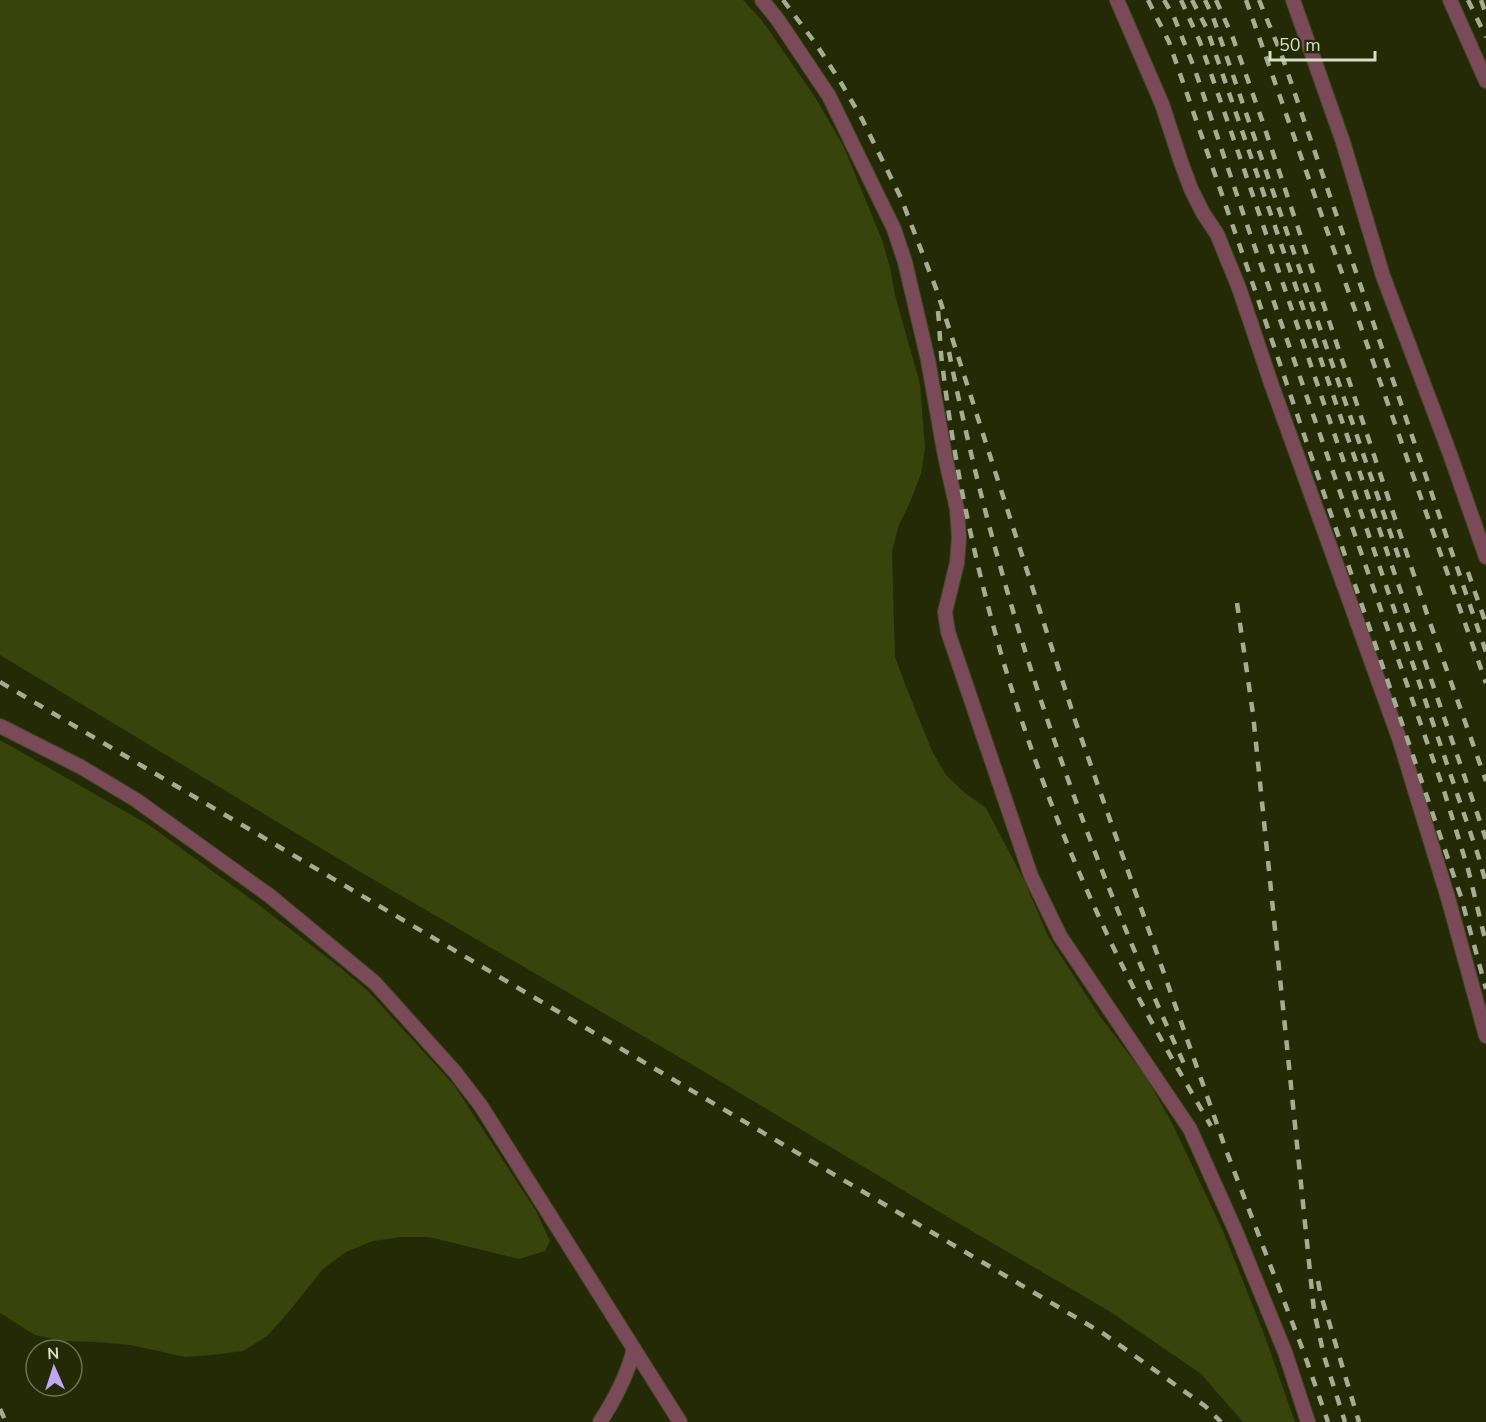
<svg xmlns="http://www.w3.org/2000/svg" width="1486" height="1422" font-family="'Nunito Sans',sans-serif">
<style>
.green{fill:#39430c}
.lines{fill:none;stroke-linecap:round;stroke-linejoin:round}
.minor-casing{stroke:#404724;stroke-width:16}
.minor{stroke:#7b4a59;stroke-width:14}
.rail{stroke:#a6ac93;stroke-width:4.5;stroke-dasharray:10 10;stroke-linecap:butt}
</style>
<rect width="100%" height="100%" fill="#232a05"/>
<g class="green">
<polygon points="0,0 743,0 761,19 815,97 844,147 882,240 890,267 895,295 920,384 925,448 921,474 911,500 899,525 892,551 895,657 905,684 932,751 946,775 965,793 986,808 1025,882 1048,936 1099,1015 1147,1078 1173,1125 1223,1231 1264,1334 1295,1422 1243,1422 1200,1373 1109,1311 958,1223 686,1061 357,870 0,655"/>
<polygon points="0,740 149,825 255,902 342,969 368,991 454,1085 536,1211 550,1241 545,1251 519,1259 429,1237 401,1237 373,1241 346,1252 323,1269 287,1314 267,1336 243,1351 213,1355 185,1357 131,1345 96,1342 65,1341 35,1335 0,1313"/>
</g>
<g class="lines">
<g class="minor-casing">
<g id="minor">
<polyline points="762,0 778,20 829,96 894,229 905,262 928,360 945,456 957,509 959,538 957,563 945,612 948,632 1031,876 1060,936 1190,1129 1236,1232 1285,1352 1308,1422"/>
<polyline points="1117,0 1162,104 1181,162 1191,189 1203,213 1217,234 1239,288 1272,386 1399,738 1448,898 1486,1036"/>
<polyline points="1293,0 1343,142 1383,276 1450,454 1486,557"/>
<polyline points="1450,0 1486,81"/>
<polyline points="0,726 81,767 136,800 270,896 375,983 455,1072 481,1106 680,1422"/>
<path d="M 600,1422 C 615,1399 627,1376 634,1349"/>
</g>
</g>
<use href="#minor" class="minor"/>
<g class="rail">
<polyline points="783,0 816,44 840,81 862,119 901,198 937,291 1076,723 1226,1150 1304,1353 1328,1422"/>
<polyline points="1148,0 1169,42 1245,261 1461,897 1486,989"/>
<polyline points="1164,0 1174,17 1195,70 1245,219 1444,791 1468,869 1486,943"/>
<polyline points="1181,0 1200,42 1235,143 1478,855 1486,883"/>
<polyline points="1192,0 1207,29 1486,839"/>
<polyline points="1205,0 1213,17 1401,564"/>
<polyline points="1216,0 1233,38 1262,120 1428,617 1486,781"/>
<polyline points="1246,0 1486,683"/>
<polyline points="1259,0 1282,56 1486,652"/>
<polyline points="1468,0 1486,37"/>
<polyline points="1481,0 1486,14"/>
<path d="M 938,311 C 940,331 940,351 943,370 C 968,578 1033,789 1127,975 C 1153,1027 1182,1076 1211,1126"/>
<path d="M 949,352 C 998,599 1080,837 1185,1066"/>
<polyline points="1468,572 1486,624"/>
<polyline points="1237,603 1253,714 1314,1311 1324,1356 1345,1422"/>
<polyline points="0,682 1104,1334 1205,1406 1221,1422"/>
<polyline points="1318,1281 1320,1292 1359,1422"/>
<polyline points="0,1409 6,1422"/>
</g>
</g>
<g transform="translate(54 1368) rotate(357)"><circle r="28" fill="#232a05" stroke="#6b7253" stroke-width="1.5"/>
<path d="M0-4.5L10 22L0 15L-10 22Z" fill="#c2a8f2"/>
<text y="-9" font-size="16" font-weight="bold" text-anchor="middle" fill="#d7ddc8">N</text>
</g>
<path d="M1270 51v9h105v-9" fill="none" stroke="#d7ddc8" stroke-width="3"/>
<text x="1279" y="51" font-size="18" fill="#d7ddc8" stroke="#232a05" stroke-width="4.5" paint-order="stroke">50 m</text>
</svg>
